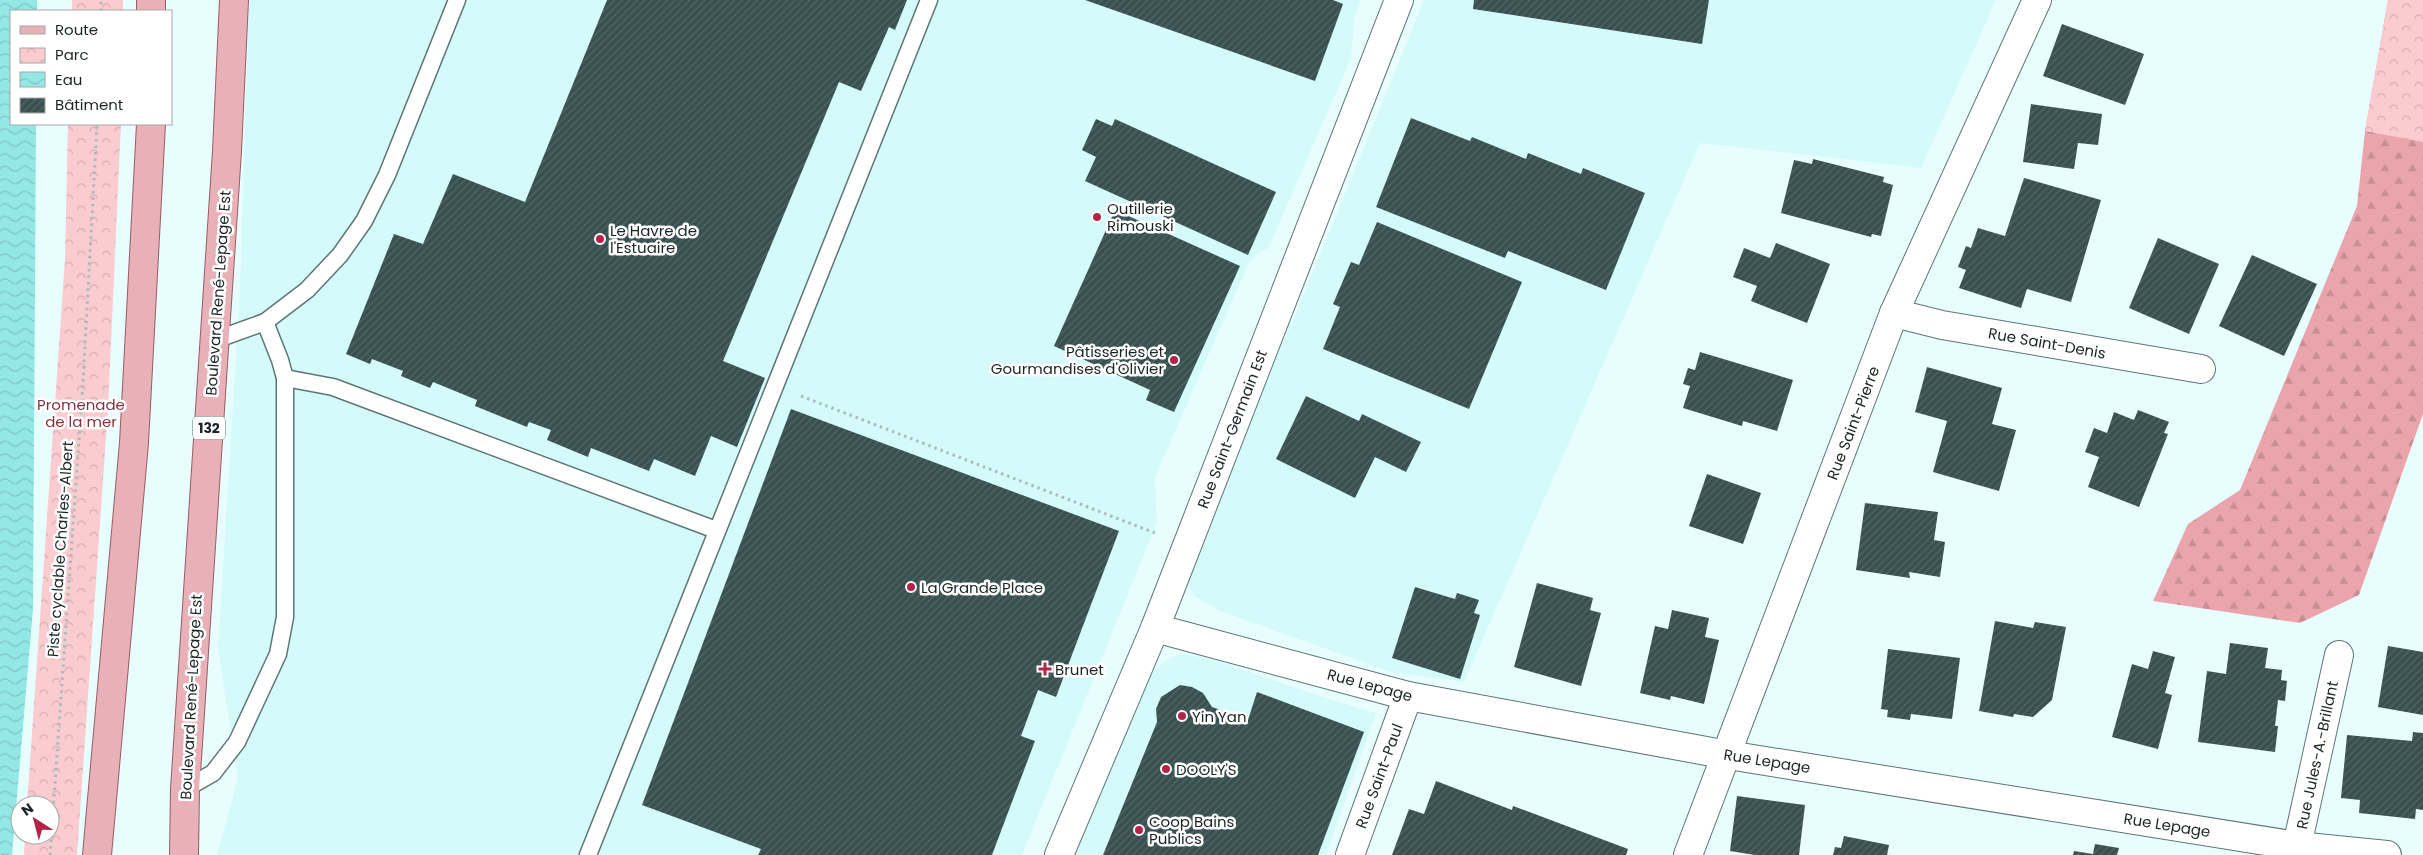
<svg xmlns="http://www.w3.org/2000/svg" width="2423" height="855" font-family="Poppins,sans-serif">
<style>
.built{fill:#d4faf9}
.forest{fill:url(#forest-firs)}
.park{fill:url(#park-crowns)}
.water{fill:url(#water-waves)}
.building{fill:url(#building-hatch)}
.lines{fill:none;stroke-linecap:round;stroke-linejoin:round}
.service-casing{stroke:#5c7675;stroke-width:19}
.minor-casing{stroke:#5c7675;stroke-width:30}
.tertiary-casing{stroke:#5c7675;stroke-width:30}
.primary-casing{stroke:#965d65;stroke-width:30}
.path{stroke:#a9bbbb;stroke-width:3;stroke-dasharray:2.5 4;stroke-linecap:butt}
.service{stroke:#fff;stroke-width:16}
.minor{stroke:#fff;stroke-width:28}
.tertiary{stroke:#fff;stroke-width:28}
.primary{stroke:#e8b0b7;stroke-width:28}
.poi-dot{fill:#b52349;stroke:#fff;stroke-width:2}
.labels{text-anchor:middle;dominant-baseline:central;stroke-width:5;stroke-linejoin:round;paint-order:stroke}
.shield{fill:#fff;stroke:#5f6666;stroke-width:1}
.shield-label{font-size:14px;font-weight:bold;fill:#1b2525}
.poi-label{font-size:15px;fill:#1b2525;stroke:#fff;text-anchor:start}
.street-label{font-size:15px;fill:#1b2525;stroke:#fff}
.park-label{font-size:15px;fill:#82313f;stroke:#fff}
</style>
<defs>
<pattern id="forest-firs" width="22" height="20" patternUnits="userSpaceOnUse" patternTransform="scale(1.25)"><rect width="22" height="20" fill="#eaa5ac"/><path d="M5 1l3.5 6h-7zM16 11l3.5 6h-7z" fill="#c88e94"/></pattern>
<pattern id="park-crowns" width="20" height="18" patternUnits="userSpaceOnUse" patternTransform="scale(1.25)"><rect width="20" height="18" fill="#facbcf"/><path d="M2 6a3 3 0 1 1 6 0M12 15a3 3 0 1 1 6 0" fill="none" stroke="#d6aeb2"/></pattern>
<pattern id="water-waves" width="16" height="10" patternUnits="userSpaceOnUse" patternTransform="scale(1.25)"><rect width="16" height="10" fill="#93e7e5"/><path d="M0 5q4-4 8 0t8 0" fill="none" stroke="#7ec6c4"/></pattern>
<pattern id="building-hatch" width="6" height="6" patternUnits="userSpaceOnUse" patternTransform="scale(1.25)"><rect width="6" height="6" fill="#385150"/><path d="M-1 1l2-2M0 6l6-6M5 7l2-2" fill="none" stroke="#526766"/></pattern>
</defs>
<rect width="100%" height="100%" fill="#e8fefe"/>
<g class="built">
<polygon points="249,0 1361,0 1354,20 1351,58 1269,247 1250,260 1155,477 1157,522 1022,855 217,855 238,778 218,649 240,288"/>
<polygon points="1424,0 1996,0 1921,168 1700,143 1464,682 1391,672 1218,610 1194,596 1183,572 1201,525 1295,316"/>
<polygon points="1185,654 1217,661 1335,701 1376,713 1326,855 1073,855 1143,687 1156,668 1171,657"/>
</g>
<polygon class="forest" points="2388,0 2423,0 2423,414 2359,595 2300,623 2153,601 2188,524 2240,490 2357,206 2365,131"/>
<g class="park">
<rect x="72" y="0" width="51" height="11"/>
<polygon points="2388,0 2423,0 2423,142 2365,131"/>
<polygon points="68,124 121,124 108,408 77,855 24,855 25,835 50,835 50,805 27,805 65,259"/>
</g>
<polygon class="water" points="0,0 37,0 37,11 11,11 11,124 36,124 33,609 12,855 0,855"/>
<g class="building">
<polygon points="607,0 907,0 895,30 889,27 861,91 839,82 723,361 765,378 737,447 711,436 695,476 654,459 649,471 591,448 588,457 547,440 551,430 529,422 527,427 475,406 477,400 433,382 430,388 401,376 403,371 372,359 370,364 346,354 394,234 423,244 453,174 525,202"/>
<polygon points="1085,0 1333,0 1343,4 1315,81"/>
<polygon points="1474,0 1709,0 1702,44 1473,9"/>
<polygon points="2062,24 2144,54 2125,105 2043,76"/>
<polygon points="2031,104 2102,114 2098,145 2078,143 2074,169 2023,162"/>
<polygon points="1411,118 1470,141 1472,137 1526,159 1528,153 1581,174 1583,168 1645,193 1606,290 1508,251 1505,258 1376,207"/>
<polygon points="1096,119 1112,126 1115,119 1276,192 1248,255 1085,181 1096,157 1082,150"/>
<polygon points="1813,159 1884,177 1883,182 1893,185 1881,236 1872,234 1871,237 1781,213 1794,160 1812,164"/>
<polygon points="2024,178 2101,200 2071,302 2027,289 2021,308 1959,288 1966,270 1958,267 1966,246 1971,248 1978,228 2005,236"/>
<polygon points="1115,210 1240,266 1174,412 1146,400 1150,390 1054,346"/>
<polygon points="1377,222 1522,282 1469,409 1323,349 1340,307 1333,304 1351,262 1359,265"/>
<polygon points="2158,238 2219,264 2189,334 2129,308"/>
<polygon points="1776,243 1830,264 1807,323 1751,301 1757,286 1733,277 1744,248 1770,258"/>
<polygon points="2252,255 2317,284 2284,356 2219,326"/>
<polygon points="1700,352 1793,380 1777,431 1743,421 1742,426 1683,408 1690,386 1683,384 1688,368 1695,370"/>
<polygon points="1927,367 2002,388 1992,424 2016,430 1999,491 1933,472 1947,421 1915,412"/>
<polygon points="1306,396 1359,421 1362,414 1421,442 1406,472 1375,457 1355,498 1276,459"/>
<polygon points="791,409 1119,531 1056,697 1038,690 1021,736 1035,741 992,855 758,855 761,849 642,805"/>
<polygon points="2138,410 2169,422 2164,433 2168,434 2139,507 2088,487 2099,457 2085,452 2094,428 2107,433 2114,412 2134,420"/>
<polygon points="1707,474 1761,493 1743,544 1689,526"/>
<polygon points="1865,503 1938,512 1934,540 1945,542 1940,577 1909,572 1910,578 1856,570"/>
<polygon points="1537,583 1593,598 1590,610 1601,613 1581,686 1514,667"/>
<polygon points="1415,587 1455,599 1457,593 1479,600 1474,613 1480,615 1460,679 1392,658"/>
<polygon points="1672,610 1709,618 1705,637 1719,640 1704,704 1671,696 1670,700 1640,693 1655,626 1668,629"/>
<polygon points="1995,621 2033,628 2035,622 2066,627 2052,700 2033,717 2014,714 2013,717 1979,711"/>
<polygon points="2230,643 2268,648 2265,668 2282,670 2281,680 2287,681 2285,701 2278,700 2275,726 2278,726 2275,752 2198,742 2207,671 2226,674"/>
<polygon points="2388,646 2423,652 2423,715 2378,707"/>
<polygon points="1888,649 1960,658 1952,719 1911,714 1910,720 1887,717 1888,710 1881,709"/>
<polygon points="2153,651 2175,657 2165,693 2172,695 2158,749 2112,737 2132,664 2148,669"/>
<polygon points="1180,685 1192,687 1203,693 1212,707 1248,720 1257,692 1364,732 1318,855 1103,855 1157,722 1156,709 1161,697"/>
<polygon points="2413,732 2423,733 2423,810 2416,809 2415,819 2359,813 2360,800 2341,798 2347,735 2412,741"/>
<polygon points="1436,781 1512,810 1513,806 1628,849 1626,855 1392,855 1409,809 1424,814"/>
<polygon points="1737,796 1805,805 1799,855 1755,855 1730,851"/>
<polygon points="1844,836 1889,845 1887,855 1833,855 1835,847 1841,848"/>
<polygon points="2095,844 2119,848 2117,855 2073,855 2074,851 2093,854"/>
</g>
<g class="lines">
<g class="service-casing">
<g id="service">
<polyline points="215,340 265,322 307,290 340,255 364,221 387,175 457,0"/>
<polyline points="285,378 333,387 716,530"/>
<polyline points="185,789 213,773 237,742 278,654 285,617 285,378 280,360 265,322"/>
<polyline points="588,855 929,0"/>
</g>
</g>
<g class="minor-casing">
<g id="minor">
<polyline points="1894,313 1942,325 2201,369"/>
<polyline points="1155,628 1408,696 1728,755 2297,846 2387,855"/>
<polyline points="1350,855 1408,696"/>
<polyline points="1688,855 1894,313 2037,0"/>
<polyline points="2295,855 2339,655"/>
</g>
</g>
<g class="tertiary-casing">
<polyline id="tertiary" points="1059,855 1155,628 1399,0"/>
</g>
<g class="primary-casing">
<g id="primary">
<polyline points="151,11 151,0"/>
<polyline points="97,855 134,443 151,124"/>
<polyline points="184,855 185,789 227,151 234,0"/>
</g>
</g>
<g class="path">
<polyline points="101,11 101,0"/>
<polyline points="801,396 1155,533"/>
<polyline points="50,855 83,383 97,124"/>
</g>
<use href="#service" class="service"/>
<use href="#minor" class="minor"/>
<use href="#tertiary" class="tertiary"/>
<use href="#primary" class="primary"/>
</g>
<g class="poi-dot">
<circle cx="1097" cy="217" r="5"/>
<circle cx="600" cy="239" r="5"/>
<circle cx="1174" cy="360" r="5"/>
<circle cx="911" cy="587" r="5"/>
<path d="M1042.5 661.5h5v5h5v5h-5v5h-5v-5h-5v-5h5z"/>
<circle cx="1182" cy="716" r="5"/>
<circle cx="1166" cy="769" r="5"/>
<circle cx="1139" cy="830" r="5"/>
</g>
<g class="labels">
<rect class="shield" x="193" y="416.5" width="32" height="23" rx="4"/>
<g class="shield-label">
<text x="209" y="428">132</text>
</g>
<g class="poi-label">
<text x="1107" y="208">Outillerie<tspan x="1107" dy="17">Rimouski</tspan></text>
<text x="610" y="230">Le Havre de<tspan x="610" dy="17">l'Estuaire</tspan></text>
<text x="1164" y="351" text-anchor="end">Pâtisseries et<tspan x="1164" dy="17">Gourmandises d'Olivier</tspan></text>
<text x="921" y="587">La Grande Place</text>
<text x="1055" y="669">Brunet</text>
<text x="1192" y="716">Yin Yan</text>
<text x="1176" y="769">DOOLY'S</text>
<text x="1149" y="821">Coop Bains<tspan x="1149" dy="17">Publics</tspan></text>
</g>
<g class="street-label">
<text transform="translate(218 293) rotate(-86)">Boulevard René-Lepage Est</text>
<text transform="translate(2047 343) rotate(10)">Rue Saint-Denis</text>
<text transform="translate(1853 423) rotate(-69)">Rue Saint-Pierre</text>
<text transform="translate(1232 429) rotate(-69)">Rue Saint-Germain Est</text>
<text transform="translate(60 549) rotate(-86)">Piste cyclable Charles-Albert</text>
<text transform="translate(1370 685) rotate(15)">Rue Lepage</text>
<text transform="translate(191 697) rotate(-87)">Boulevard René-Lepage Est</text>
<text transform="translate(2317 755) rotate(-78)">Rue Jules-A.-Brillant</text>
<text transform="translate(1767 761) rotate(9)">Rue Lepage</text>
<text transform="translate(1379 776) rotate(-70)">Rue Saint-Paul</text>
<text transform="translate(2167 825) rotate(9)">Rue Lepage</text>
</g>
<g class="park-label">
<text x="81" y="404">Promenade<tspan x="81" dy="17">de la mer</tspan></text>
</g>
</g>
<rect x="10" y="10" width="162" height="115" fill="#ffffff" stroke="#a4a8a8"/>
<rect x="20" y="26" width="25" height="8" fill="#e8b0b7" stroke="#a4a8a8"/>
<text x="55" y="35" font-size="15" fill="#1b2525">Route</text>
<rect x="20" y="48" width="25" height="15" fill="url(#park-crowns)" stroke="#a4a8a8"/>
<text x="55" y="60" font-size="15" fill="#1b2525">Parc</text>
<rect x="20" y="72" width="25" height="15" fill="url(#water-waves)" stroke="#a4a8a8"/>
<text x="55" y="85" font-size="15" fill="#1b2525">Eau</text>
<rect x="20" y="98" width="25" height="15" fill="url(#building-hatch)" stroke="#a4a8a8"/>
<text x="55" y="110" font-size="15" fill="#1b2525">Bâtiment</text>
<g transform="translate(35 820) rotate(324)"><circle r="24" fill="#ffffff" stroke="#a4a8a8"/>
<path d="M0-4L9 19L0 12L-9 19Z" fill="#b52349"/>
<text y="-8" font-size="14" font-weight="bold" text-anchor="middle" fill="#1b2525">N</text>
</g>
</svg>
